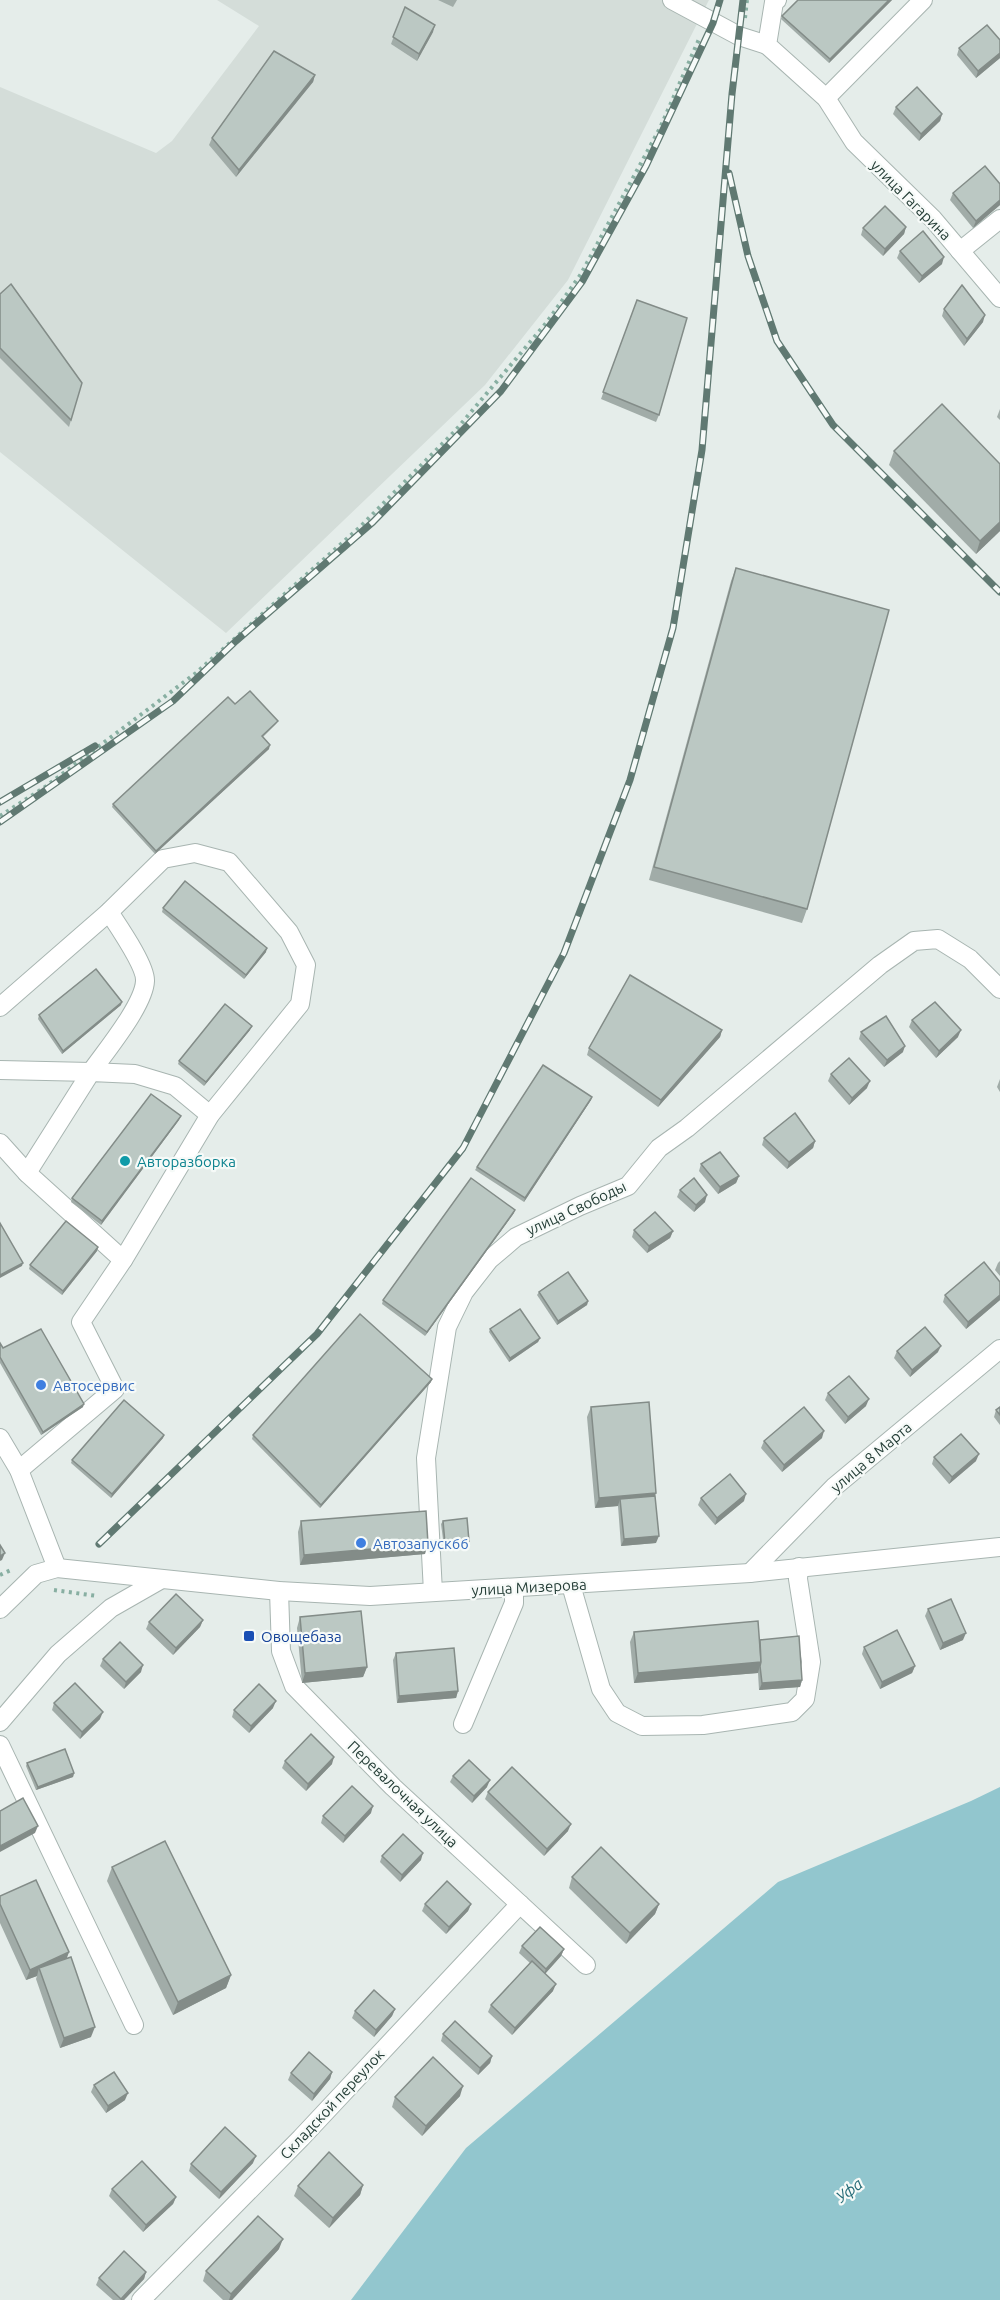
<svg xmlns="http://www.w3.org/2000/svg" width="1000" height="2300" font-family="Ubuntu,sans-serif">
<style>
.built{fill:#d4ddd9}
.water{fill:#92c6ce}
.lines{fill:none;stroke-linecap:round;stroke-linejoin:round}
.minor-casing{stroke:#a8b5b1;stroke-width:20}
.path{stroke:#88afa2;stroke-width:4;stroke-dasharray:3 4.5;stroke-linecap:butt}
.minor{stroke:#fff;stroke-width:18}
.rail-casing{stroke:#607972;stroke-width:7}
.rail{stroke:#f6faf8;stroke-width:4.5;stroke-dasharray:14;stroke-linecap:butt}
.wall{fill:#a1aca8}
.shaded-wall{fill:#838c88}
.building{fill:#bbc8c3;stroke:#838c88;stroke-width:1.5}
.culture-dot{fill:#0f9aa8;stroke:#f6faf8;stroke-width:2}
.shop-dot{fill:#3f7fe0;stroke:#f6faf8;stroke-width:2}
.transit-dot{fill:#1a4fb4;stroke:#f6faf8;stroke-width:2}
.labels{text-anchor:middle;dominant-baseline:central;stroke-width:4.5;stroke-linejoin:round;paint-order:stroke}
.street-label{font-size:15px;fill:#253e37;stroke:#f6faf8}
.culture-label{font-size:15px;fill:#0d838f;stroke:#f6faf8;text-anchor:start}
.shop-label{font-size:15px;fill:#366cbe;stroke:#f6faf8;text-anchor:start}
.transit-label{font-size:15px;fill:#164399;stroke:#f6faf8;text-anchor:start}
.water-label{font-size:16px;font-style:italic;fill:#236a76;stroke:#f6faf8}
</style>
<rect width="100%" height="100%" fill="#e5edea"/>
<polygon class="built" points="217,0 709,0 568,280 485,385 226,633 0,452 0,87 156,153 172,141 259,26"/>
<polygon class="water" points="1000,1787 1000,2300 351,2300 466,2148 778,1882 971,1801"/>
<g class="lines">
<g class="minor-casing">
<g id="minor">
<polyline points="672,0 739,36 767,45"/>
<polyline points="777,0 774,2 767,45 826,98 854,142 933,219 1000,298"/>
<polyline points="826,98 923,0"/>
<polyline points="960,251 1000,219"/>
<polyline points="0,1007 109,912 163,859 195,853 229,862 289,932 306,965 300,1004 210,1115 123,1260 81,1322 115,1389 19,1470"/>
<path d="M 0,1070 L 91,1072 C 105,1052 144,1005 145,981 C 146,966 118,926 109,912"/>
<polyline points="0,1143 27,1173 123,1260"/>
<polyline points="27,1173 91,1072 135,1074 175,1086 210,1115"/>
<polyline points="0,1438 19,1470 57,1568"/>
<polyline points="750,1573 834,1487 1000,1349"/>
<polyline points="571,1585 601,1689 617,1713 642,1726 703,1725 792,1712 805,1699 811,1662 798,1579 799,1567"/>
<polyline points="279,1591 281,1651 294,1686 393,1787 586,1965"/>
<polyline points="433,1592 426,1458 447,1327 464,1292 489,1260 516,1237 580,1206 628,1186 659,1148 687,1128 880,965 914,941 938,939 970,959 1000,989"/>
<polyline points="0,1609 36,1574 57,1568 279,1591 370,1596 750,1573 1000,1547"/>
<polyline points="0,1722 58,1654 111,1608 160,1580"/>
<polyline points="463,1724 514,1603 514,1588"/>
<polyline points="0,1745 134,2025"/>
<polyline points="141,2300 301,2138 520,1904"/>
</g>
</g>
<g class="path">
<polyline points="745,18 747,0"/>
<polyline points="0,816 45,787 196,673 360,527 455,431 547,322 581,274 660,128 700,37"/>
<polyline points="0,1575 11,1570"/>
<polyline points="54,1590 97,1596"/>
</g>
<use href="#minor" class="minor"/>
<g class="rail-casing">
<g id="rail">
<polyline points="729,173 748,256 777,341 833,425 1000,592"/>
<polyline points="0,802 95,746"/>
<polyline points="0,822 173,701 236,641 373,522 501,391 582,282 646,166 713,23 720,0"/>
<polyline points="99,1544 317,1334 463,1148 564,953 630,780 673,628 702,450 732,94 743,0"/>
</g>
</g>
<use href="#rail" class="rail"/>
</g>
<g class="wall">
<polygon points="438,0 457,0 453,7"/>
<polygon points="798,0 892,0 829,63 781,19 782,16"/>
<polygon points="405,7 433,32 417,61 391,44"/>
<polygon points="1000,40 1000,58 976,78 957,55 959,48"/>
<polygon points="315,75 313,82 236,177 209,145 212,138"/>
<polygon points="896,107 942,114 940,121 919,141 893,114"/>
<polygon points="1000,184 1000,205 973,228 950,200 953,193"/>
<polygon points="906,227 904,234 883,256 861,235 863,228"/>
<polygon points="900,251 942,264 919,283 897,258"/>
<polygon points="0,294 71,420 69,427 0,358"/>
<polygon points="637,300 659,415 656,422 601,399"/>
<polygon points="944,309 983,322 964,346 942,316"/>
<polygon points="1000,409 1000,420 997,417"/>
<polygon points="894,451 1000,531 976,554 889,465"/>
<polygon points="736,568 807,909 802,923 649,880 731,581"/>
<polygon points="235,704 278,721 276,724 263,737 269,749 155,854 112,807 113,804"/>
<polygon points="163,908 266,952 244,979 162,912"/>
<polygon points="121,1005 62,1054 38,1019 39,1015"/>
<polygon points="912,1020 958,1037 936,1058 909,1027"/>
<polygon points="250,1030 204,1086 178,1064 179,1061"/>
<polygon points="722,1030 720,1037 658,1107 587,1055 589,1048"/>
<polygon points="861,1032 903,1052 884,1067 859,1039"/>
<polygon points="831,1074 867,1088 849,1105 828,1081"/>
<polygon points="1000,1079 1000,1092 997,1087"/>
<polygon points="592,1097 591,1100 524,1202 475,1170 477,1167"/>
<polygon points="179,1120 101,1225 71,1202 72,1198"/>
<polygon points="764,1138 815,1141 813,1148 787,1169 762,1145"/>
<polygon points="701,1164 739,1176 736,1183 718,1194 699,1171"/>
<polygon points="680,1190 705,1202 694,1212 677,1197"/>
<polygon points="514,1213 425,1336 382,1304 383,1300"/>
<polygon points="634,1230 673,1231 670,1238 647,1253 632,1237"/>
<polygon points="98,1247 97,1251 62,1295 29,1269 30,1265"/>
<polygon points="1000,1261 1000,1276 995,1270 998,1263"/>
<polygon points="1000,1282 1000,1300 966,1329 943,1302 945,1295"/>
<polygon points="539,1292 588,1301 587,1305 557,1325 537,1295"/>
<polygon points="490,1329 540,1338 538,1342 509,1362 489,1332"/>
<polygon points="0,1343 3,1348 83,1407 41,1435 0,1363"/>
<polygon points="897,1351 938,1352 910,1377 894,1358"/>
<polygon points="431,1382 320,1508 252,1439 253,1435"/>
<polygon points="828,1393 866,1406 845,1424 825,1400"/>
<polygon points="591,1407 655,1496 656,1543 621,1546 618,1506 595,1508 587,1417"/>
<polygon points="1000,1407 1000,1425 994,1417 996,1410"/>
<polygon points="164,1435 163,1438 111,1498 71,1463 72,1460"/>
<polygon points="822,1438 782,1472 761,1448 764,1441"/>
<polygon points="934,1457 976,1461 949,1484 932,1464"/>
<polygon points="701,1498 744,1501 715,1525 698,1505"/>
<polygon points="301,1521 425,1554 300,1565 298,1532"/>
<polygon points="443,1521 469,1541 468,1544 444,1547 441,1524"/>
<polygon points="928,1609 963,1640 940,1650 925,1616"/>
<polygon points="300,1617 367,1667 363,1677 302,1683 297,1628"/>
<polygon points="203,1620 200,1627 173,1655 146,1629 149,1622"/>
<polygon points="634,1632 760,1640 802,1680 800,1687 759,1690 758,1673 634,1683 630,1642"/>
<polygon points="864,1647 915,1666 912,1673 880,1689 862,1654"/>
<polygon points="396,1653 458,1691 456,1698 397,1703 393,1660"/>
<polygon points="103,1659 141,1672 124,1689 100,1666"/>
<polygon points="54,1703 100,1719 80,1739 52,1710"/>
<polygon points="273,1708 249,1733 232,1717 234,1710"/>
<polygon points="285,1761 332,1764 306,1791 282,1768"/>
<polygon points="27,1763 74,1773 73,1777 36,1790 26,1766"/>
<polygon points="453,1776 487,1787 472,1803 450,1782"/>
<polygon points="488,1792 568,1831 544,1856 485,1799"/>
<polygon points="371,1813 343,1843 321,1823 323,1816"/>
<polygon points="382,1856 421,1860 400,1882 380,1862"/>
<polygon points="112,1867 231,1975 226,1988 173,2015 107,1881"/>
<polygon points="572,1877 659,1904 655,1914 626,1944 569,1888"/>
<polygon points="0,1896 69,1952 66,1959 91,2037 60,2048 36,1979 37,1976 26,1980 0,1923"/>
<polygon points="425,1904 471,1904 468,1911 446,1934 422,1911"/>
<polygon points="522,1946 564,1949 561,1956 545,1974 553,1991 512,2035 488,2012 491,2005 530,1963 519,1953"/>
<polygon points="395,2009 392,2016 374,2037 352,2018 355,2011"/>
<polygon points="443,2034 492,2056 490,2063 478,2075 441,2041"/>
<polygon points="332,2072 330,2079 312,2101 288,2080 291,2073"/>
<polygon points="94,2085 125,2100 106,2113 91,2092"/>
<polygon points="460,2096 422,2136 392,2107 395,2097"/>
<polygon points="253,2163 219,2199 189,2171 191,2164"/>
<polygon points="363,2185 360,2195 329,2228 294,2196 298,2186"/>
<polygon points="112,2189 176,2197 173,2204 143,2232 109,2196"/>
<polygon points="279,2249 232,2300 223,2300 203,2281 206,2271"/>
<polygon points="146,2272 144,2279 124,2300 113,2300 96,2285 99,2278"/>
</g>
<g class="shaded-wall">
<polygon points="889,0 892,0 829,63 830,59"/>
<polygon points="435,25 433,32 417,61 419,54"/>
<polygon points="1000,53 1000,58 976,78 978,71"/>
<polygon points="315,75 313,82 236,177 239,170"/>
<polygon points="942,114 940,121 919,141 921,134"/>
<polygon points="1000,200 1000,205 973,228 976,221"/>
<polygon points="906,227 904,234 883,256 885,249"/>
<polygon points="944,257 942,264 919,283 922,276"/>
<polygon points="985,315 983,322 964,346 967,339"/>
<polygon points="1000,522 1000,531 976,554 980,541"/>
<polygon points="270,745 269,749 155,854 156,851"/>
<polygon points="267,948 266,952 244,979 246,975"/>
<polygon points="122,1002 121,1005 62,1054 63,1051"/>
<polygon points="252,1026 250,1030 204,1086 206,1082"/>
<polygon points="722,1030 720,1037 658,1107 661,1100"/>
<polygon points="961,1030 958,1037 936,1058 939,1051"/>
<polygon points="905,1046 903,1052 884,1067 887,1060"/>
<polygon points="870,1081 867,1088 849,1105 852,1098"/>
<polygon points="592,1097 591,1100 524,1202 525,1198"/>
<polygon points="181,1116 179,1120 101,1225 102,1221"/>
<polygon points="815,1141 813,1148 787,1169 789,1162"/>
<polygon points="739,1176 736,1183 718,1194 720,1187"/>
<polygon points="707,1195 705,1202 694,1212 696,1205"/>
<polygon points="515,1210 514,1213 425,1336 427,1332"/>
<polygon points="673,1231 670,1238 647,1253 649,1246"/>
<polygon points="98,1247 97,1251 62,1295 63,1291"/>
<polygon points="23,1263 22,1266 0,1278 0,1275"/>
<polygon points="1000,1295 1000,1300 966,1329 968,1322"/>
<polygon points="588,1301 587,1305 557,1325 558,1321"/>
<polygon points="540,1338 538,1342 509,1362 510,1358"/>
<polygon points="941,1346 938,1352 910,1377 912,1370"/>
<polygon points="432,1379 431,1382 320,1508 321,1505"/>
<polygon points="869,1399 866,1406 845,1424 848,1417"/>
<polygon points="84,1404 83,1407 41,1435 43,1432"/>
<polygon points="824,1431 822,1438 782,1472 784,1465"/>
<polygon points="164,1435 163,1438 111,1498 112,1494"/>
<polygon points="979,1454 976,1461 949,1484 952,1477"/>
<polygon points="656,1493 653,1503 620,1499 618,1506 595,1508 599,1498"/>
<polygon points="746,1494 744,1501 715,1525 717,1518"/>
<polygon points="659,1536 656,1543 621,1546 624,1539"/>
<polygon points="469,1541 468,1544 444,1547 445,1543"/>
<polygon points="428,1544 425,1554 300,1565 304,1555"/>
<polygon points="5,1553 2,1560 0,1561 0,1556"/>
<polygon points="203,1620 200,1627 173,1655 176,1648"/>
<polygon points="966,1633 963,1640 940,1650 943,1643"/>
<polygon points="761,1662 758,1673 634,1683 638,1673"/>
<polygon points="143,1665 141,1672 124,1689 126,1682"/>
<polygon points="915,1666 912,1673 880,1689 882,1682"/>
<polygon points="367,1667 363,1677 302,1683 305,1673"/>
<polygon points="802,1680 800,1687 759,1690 762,1683"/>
<polygon points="458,1691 456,1698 397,1703 399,1696"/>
<polygon points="276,1701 273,1708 249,1733 251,1726"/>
<polygon points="103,1712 100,1719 80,1739 82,1732"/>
<polygon points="334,1757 332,1764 306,1791 308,1784"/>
<polygon points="74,1773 73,1777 36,1790 38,1787"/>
<polygon points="490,1780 487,1787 472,1803 474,1796"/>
<polygon points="373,1806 371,1813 343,1843 345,1836"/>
<polygon points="571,1824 568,1831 544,1856 547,1849"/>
<polygon points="38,1826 35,1833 0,1852 0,1846"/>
<polygon points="423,1853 421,1860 400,1882 402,1875"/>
<polygon points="471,1904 468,1911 446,1934 449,1927"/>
<polygon points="659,1904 655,1914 626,1944 630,1933"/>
<polygon points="564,1949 561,1956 543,1976 546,1969"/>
<polygon points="69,1952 65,1963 39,1968 37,1976 26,1980 30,1970"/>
<polygon points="231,1975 226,1988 173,2015 178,2002"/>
<polygon points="556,1984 553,1991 512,2035 515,2028"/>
<polygon points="395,2009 392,2016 374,2037 376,2030"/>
<polygon points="95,2027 91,2037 60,2048 64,2038"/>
<polygon points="492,2056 490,2063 478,2075 480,2068"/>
<polygon points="332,2072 330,2079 312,2101 314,2094"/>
<polygon points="463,2086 460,2096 422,2136 426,2126"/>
<polygon points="128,2093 125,2100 106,2113 108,2106"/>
<polygon points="256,2156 253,2163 219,2199 221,2192"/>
<polygon points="363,2185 360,2195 329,2228 333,2218"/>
<polygon points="176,2197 173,2204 143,2232 146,2225"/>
<polygon points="283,2239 279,2249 232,2300 229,2300 231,2294"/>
<polygon points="146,2272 144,2279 124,2300 121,2300"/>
</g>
<g class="building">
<polygon points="798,0 889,0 830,59 782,16"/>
<polygon points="405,7 435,25 419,54 393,37"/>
<polygon points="987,25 1000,40 1000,53 978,71 959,48"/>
<polygon points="274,51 315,75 239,170 212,138"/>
<polygon points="917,87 942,114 921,134 896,107"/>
<polygon points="985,166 1000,184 1000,200 976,221 953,193"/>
<polygon points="885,206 906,227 885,249 863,228"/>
<polygon points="923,231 944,257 922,276 900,251"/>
<polygon points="11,284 82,383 71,420 0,348 0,294"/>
<polygon points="962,285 985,315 967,339 944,309"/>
<polygon points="637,300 687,318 659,415 603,392"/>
<polygon points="942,404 1000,464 1000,522 980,541 894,451"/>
<polygon points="736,568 889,610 807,909 654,867"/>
<polygon points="250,691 278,721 262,736 270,745 156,851 113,804 228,697 235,704"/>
<polygon points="185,881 267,948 246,975 163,908"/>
<polygon points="96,969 122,1002 63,1051 39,1015"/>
<polygon points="630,975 722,1030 661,1100 589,1048"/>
<polygon points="935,1002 961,1030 939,1051 912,1020"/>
<polygon points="225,1004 252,1026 206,1082 179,1061"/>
<polygon points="886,1016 905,1046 887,1060 861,1032"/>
<polygon points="849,1058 870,1081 852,1098 831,1074"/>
<polygon points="543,1065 592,1097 525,1198 477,1167"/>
<polygon points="151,1094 181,1116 102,1221 72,1198"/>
<polygon points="795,1113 815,1141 789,1162 764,1138"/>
<polygon points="720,1152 739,1176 720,1187 701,1164"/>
<polygon points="471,1178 515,1210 427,1332 383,1300"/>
<polygon points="694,1178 707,1195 696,1205 680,1190"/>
<polygon points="655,1212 673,1231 649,1246 634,1230"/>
<polygon points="66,1221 98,1247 63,1291 30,1265"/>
<polygon points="0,1223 23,1263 0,1275"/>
<polygon points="984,1262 1000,1282 1000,1295 968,1322 945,1295"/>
<polygon points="568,1272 588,1301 558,1321 539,1292"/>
<polygon points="520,1309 540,1338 510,1358 490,1329"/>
<polygon points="360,1314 432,1379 321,1505 253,1435"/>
<polygon points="925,1327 941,1346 912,1370 897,1351"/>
<polygon points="41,1329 84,1404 43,1432 0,1357 0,1343 3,1348"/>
<polygon points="849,1376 869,1399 848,1417 828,1393"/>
<polygon points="124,1400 164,1435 112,1494 72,1460"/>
<polygon points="649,1402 656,1493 599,1498 591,1407"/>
<polygon points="804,1407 824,1431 784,1465 764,1441"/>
<polygon points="1000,1407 1000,1415 996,1410"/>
<polygon points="961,1434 979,1454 952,1477 934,1457"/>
<polygon points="730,1474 746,1494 717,1518 701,1498"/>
<polygon points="655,1496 659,1536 624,1539 620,1499"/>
<polygon points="426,1511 428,1544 304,1555 301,1521"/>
<polygon points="467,1518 469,1541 445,1543 443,1521"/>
<polygon points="0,1545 5,1553 0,1556"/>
<polygon points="176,1594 203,1620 176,1648 149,1622"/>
<polygon points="951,1599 966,1633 943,1643 928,1609"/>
<polygon points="361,1611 367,1667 305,1673 300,1617"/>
<polygon points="758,1621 761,1662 638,1673 634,1632"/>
<polygon points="897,1630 915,1666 882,1682 864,1647"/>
<polygon points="799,1636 802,1680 762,1683 760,1666 761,1662 760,1640"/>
<polygon points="120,1642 143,1665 126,1682 103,1659"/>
<polygon points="454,1648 458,1691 399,1696 396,1653"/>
<polygon points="75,1683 103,1712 82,1732 54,1703"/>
<polygon points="259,1684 276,1701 251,1726 234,1710"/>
<polygon points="311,1734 334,1757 308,1784 285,1761"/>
<polygon points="65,1749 74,1773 38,1787 27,1763"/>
<polygon points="469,1760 490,1780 474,1796 453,1776"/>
<polygon points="512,1767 571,1824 547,1849 488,1792"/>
<polygon points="352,1786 373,1806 345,1836 323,1816"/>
<polygon points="23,1798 38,1826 0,1846 0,1811"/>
<polygon points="403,1834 423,1853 402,1875 382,1856"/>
<polygon points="165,1841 231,1975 178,2002 112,1867"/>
<polygon points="601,1847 659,1904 630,1933 572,1877"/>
<polygon points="36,1880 69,1952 30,1970 0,1904 0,1896"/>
<polygon points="447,1881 471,1904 449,1927 425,1904"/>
<polygon points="540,1927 564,1949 546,1969 522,1946"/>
<polygon points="71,1957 95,2027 64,2038 39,1968"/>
<polygon points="532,1961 556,1984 515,2028 491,2005"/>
<polygon points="374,1990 395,2009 376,2030 355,2011"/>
<polygon points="455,2021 492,2056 480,2068 443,2034"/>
<polygon points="309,2052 332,2072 314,2094 291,2073"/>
<polygon points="433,2057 463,2086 426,2126 395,2097"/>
<polygon points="114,2072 128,2093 108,2106 94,2085"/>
<polygon points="225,2127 256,2156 221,2192 191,2164"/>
<polygon points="329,2152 363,2185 333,2218 298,2186"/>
<polygon points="142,2161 176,2197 146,2225 112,2189"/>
<polygon points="258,2216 283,2239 231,2294 206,2271"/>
<polygon points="124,2251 146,2272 121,2299 99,2278"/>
</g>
<circle class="culture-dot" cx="125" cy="1161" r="6"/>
<g class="shop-dot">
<circle cx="41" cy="1385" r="6"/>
<circle cx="361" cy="1543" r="6"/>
</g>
<rect class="transit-dot" x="243" y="1630" width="12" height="12" rx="3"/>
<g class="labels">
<g class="street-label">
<text transform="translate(911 200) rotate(45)">улица Гагарина</text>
<text transform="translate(576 1208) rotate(-25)">улица Свободы</text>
<text transform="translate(871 1457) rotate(-40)">улица 8 Марта</text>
<text transform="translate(529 1587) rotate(-3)">улица Мизерова</text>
<text transform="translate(403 1794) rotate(44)">Перевалочная улица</text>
<text transform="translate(332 2104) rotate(-47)">Складской переулок</text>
</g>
<g class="culture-label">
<text x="137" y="1161">Авторазборка</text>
</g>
<g class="shop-label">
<text x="53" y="1385">Автосервис</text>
<text x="373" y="1543">Автозапуск66</text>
</g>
<g class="transit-label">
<text x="261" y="1636">Овощебаза</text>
</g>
<g class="water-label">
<text transform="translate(849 2190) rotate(-37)">Уфа</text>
</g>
</g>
</svg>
